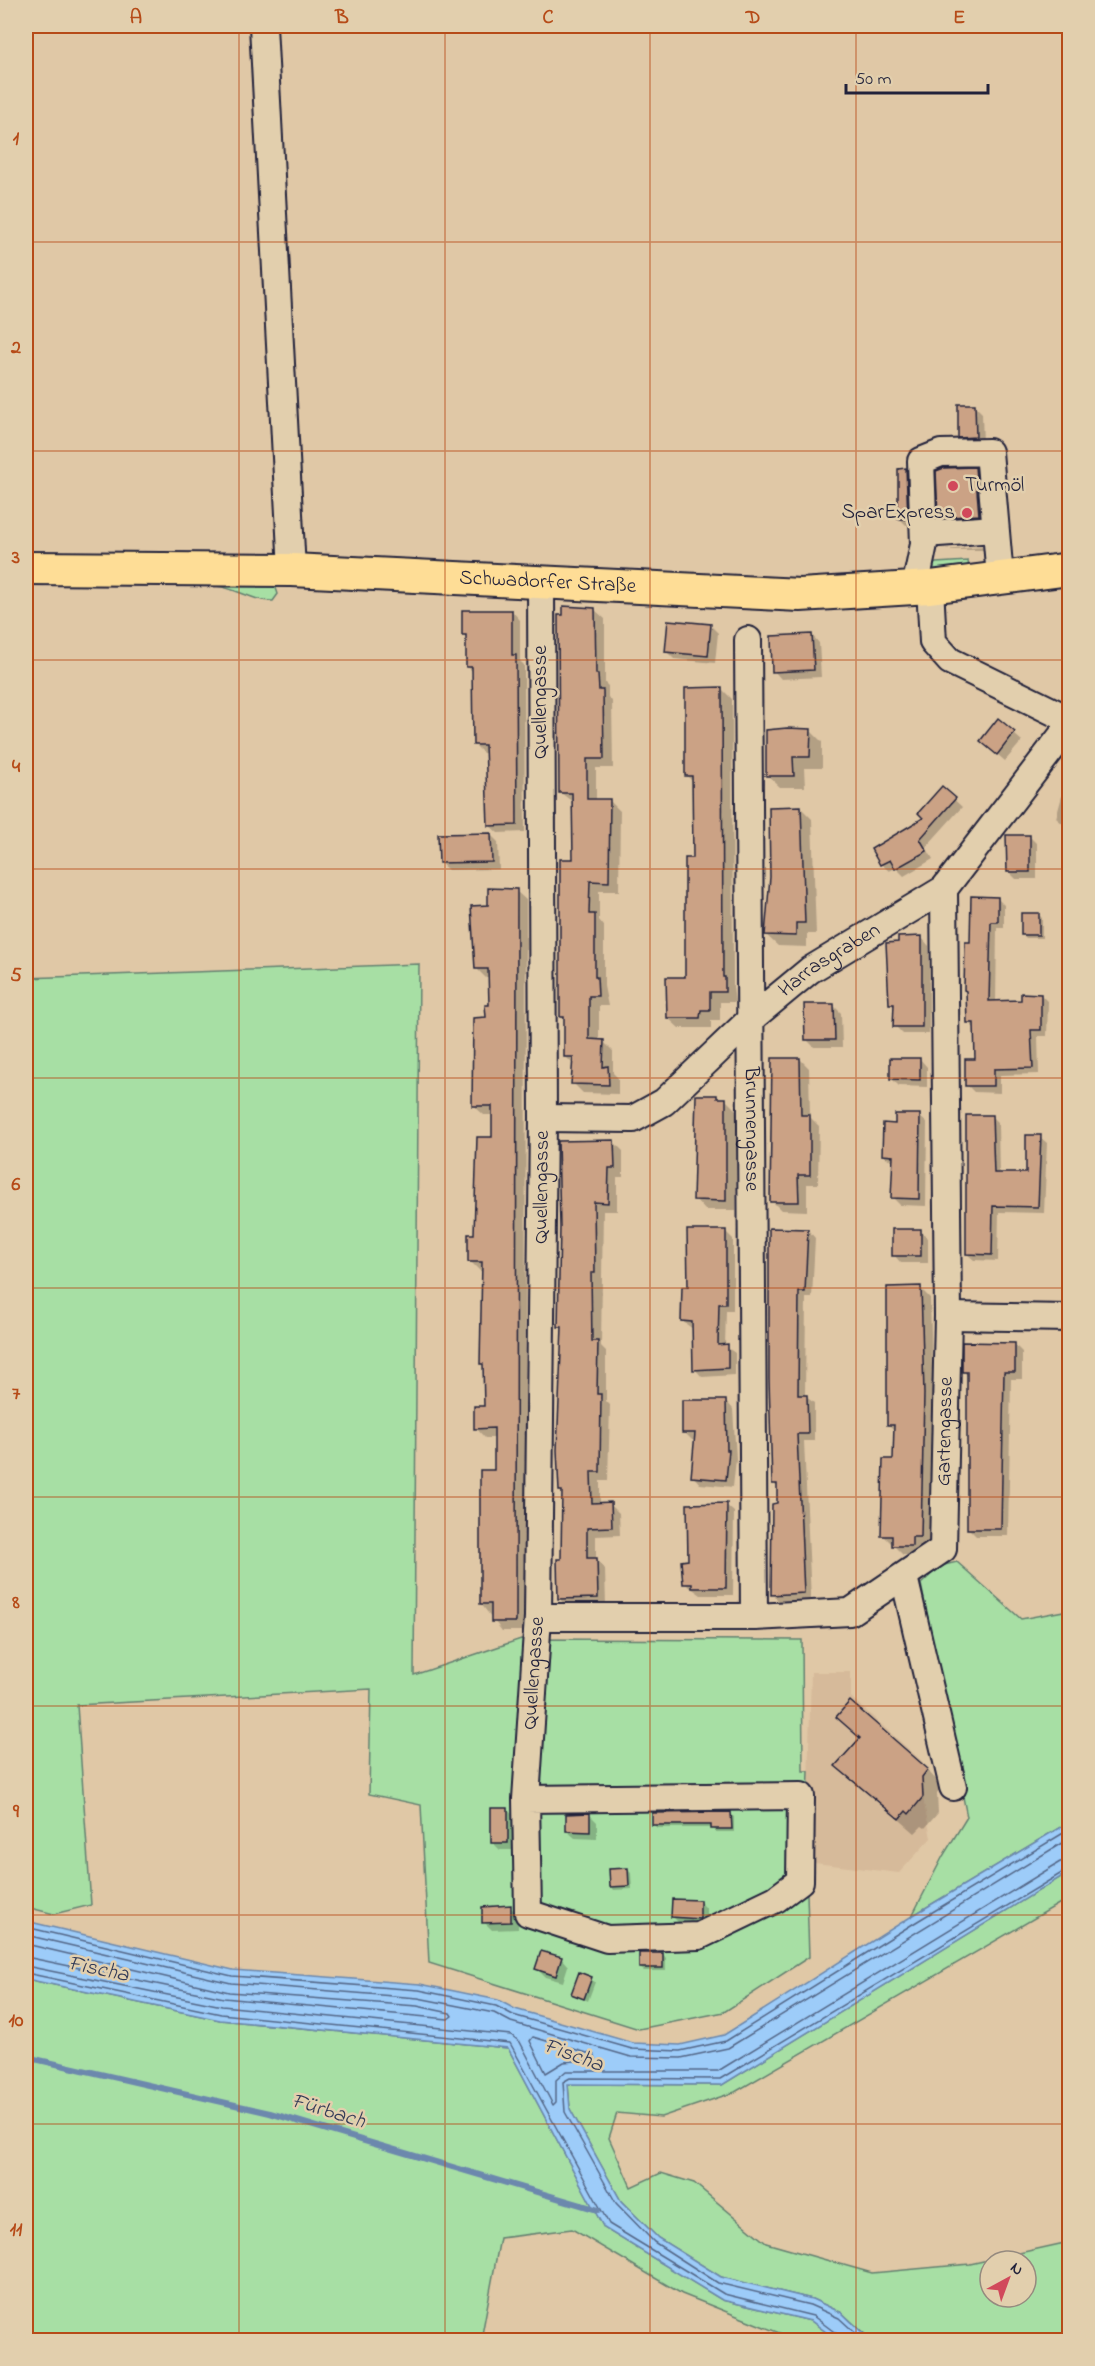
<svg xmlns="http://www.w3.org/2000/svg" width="1095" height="2366" font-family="'Indie Flower',sans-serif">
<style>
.built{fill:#d6ba9a}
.green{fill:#a7dfa4;stroke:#648070;stroke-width:1.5;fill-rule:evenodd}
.water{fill:#9dccf9;stroke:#6c88ad;stroke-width:1.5}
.shadow{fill:#0003}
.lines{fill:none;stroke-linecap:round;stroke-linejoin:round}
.shore{stroke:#536687;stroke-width:1.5}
.stream{stroke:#6c88ad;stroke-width:6}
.building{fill:#cba285;stroke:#22223b;stroke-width:1.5}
.minor-casing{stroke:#22223b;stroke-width:30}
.major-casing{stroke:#22223b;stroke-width:36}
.minor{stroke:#e2cfad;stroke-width:26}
.major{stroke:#fedd96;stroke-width:32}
.grid{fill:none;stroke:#b64b18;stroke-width:1.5;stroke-opacity:0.55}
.poi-dot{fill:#d1495b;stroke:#e2cfad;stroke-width:2}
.labels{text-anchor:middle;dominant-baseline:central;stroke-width:5;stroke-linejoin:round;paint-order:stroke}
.poi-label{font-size:21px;fill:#22223b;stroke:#e2cfad;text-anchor:start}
.street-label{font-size:21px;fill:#22223b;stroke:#e2cfad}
.water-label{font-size:22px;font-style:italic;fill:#343c58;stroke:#e2cfad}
.neatline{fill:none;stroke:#b64b18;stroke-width:2}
.grid-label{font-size:20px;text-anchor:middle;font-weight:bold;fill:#b64b18}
</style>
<rect width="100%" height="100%" fill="#e0c8a6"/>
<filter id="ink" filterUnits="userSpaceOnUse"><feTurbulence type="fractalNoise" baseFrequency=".0167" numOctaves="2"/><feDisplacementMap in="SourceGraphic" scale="12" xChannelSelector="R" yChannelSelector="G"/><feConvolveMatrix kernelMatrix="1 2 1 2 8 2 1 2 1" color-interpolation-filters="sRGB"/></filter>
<g filter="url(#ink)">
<polygon class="built" points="811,1672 851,1672 851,1697 923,1762 924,1803 931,1838 899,1873 806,1862"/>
<g class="green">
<polygon points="968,561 969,568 938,572 933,570 932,566 936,563"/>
<path d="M 26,582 L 275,585 L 278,594 L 273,601 C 255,602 236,588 216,586 Z"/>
<polygon points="419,964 414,1675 521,1639 802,1640 803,1771 809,1771 806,1862 809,1957 724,2012 639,2029 429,1963 421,1805 369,1794 371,1689 77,1705 91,1905 54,1914 26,1907 26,978"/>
<polygon points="957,1562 1021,1619 1069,1610 1069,1822 912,1916 943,1856 967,1817 921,1584 940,1566"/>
<path d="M 1069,1872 L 1069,1898 L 735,2092 L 661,2117 L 617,2113 L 609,2138 L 631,2187 L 661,2173 L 694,2183 L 766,2243 L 872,2273 L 970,2264 L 1069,2242 L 1069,2340 L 880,2340 L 868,2337 L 842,2313 L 812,2299 L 721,2277 L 658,2238 L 621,2201 L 570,2109 L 568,2084 L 722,2085 ZM 990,2261 L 1026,2261 L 1026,2297 L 990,2297 Z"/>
<polygon points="26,1979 220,2020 508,2048 604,2228 722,2300 811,2321 837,2340 797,2340 682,2294 572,2229 500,2238 481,2340 26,2340"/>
</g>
<polygon class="water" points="1069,1822 1069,1872 722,2085 568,2084 570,2109 621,2201 658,2238 721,2277 812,2299 842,2313 867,2337 880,2340 837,2340 811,2321 722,2300 604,2228 508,2048 220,2020 26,1979 26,1921 233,1970 420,1984 498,2000 515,2009 633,2043 680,2045 724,2035 912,1916"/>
<g class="shadow">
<polygon points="974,405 982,413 983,444 967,445 960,437"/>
<polygon points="975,469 986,481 990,526 951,529 940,517"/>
<polygon points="906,470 912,476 914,524 906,525 899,518"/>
<polygon points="982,547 985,550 942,550"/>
<polygon points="594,609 605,619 605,683 608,686 608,697 612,701 613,768 596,768 596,800 610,801 620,811 619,891 599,891 599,920 604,926 604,986 608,1006 599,1006 599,1041 603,1041 613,1051 613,1073 618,1078 618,1094 583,1093 573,1083 574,1065 565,1056 566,1021 561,1017 574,860 574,803 561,793"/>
<polygon points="512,611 520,620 520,661 524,665 525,832 498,833 489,825 487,753 483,753 474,744 474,673 468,667 468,638 463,634"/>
<polygon points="711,626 718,633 715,663 674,659 666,651"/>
<polygon points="812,635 819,643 821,677 781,679 774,671"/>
<polygon points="721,688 732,699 733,987 735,1002 720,1002 720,1020 711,1020 711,1028 679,1028 668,1018 687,979 694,860 693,782 687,776"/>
<polygon points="998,720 1022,741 1005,761 982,741"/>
<polygon points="810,730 822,742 822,768 804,768 805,787 780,787 768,776"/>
<polygon points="1070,767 1070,830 1056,818"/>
<polygon points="942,788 962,807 926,847 933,859 904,876 896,868 889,871 881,864 925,818"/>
<polygon points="801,808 812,819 816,934 807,934 807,947 778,946 766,935"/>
<polygon points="491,835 498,842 499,869 448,870 440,863"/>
<polygon points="1029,836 1037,844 1037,879 1016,879 1008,871"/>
<polygon points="516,891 526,900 525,1631 502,1631 481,1604 495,1472 495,1438 485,1438 476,1428 485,1408 485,1367 481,1363 483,1271 480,1271 470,1261 494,1139 494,1115 484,1115 474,1106 491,1007 490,978 486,978 476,968 489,907"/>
<polygon points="997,898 1004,905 1004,928 997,928 996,1003 1023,1002 1041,995 1048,1002 1047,1036 1038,1036 1039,1074 1000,1075 1000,1093 974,1092 967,1085 976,1060 975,1029 969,1023 972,944"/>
<polygon points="1038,914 1042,918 1042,938 1026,938 1023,935"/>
<polygon points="922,938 929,946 929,1034 903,1034 895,1026 895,1008 891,1004"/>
<polygon points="834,1006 841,1013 842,1047 814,1047 806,1039"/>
<polygon points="800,1059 809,1068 810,1117 819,1126 818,1184 807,1184 807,1211 781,1210 772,1201"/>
<polygon points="920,1059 927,1067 927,1087 899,1086 892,1079"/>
<polygon points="716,1096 726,1100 736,1110 736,1210 705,1210 695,1199"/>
<polygon points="919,1116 927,1123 926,1206 900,1205 892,1197 894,1163 883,1155 897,1125"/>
<polygon points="991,1116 998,1123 999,1175 1028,1175 1040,1137 1047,1143 1044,1213 999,1212 998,1261 974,1260 967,1254"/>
<polygon points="614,1142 623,1151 623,1177 617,1177 617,1211 603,1211 601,1346 606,1351 606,1401 610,1405 608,1481 600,1481 600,1504 610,1504 619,1513 620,1535 596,1536 596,1559 605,1569 606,1606 568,1608 559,1598 563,1560 564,1494 560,1491 562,1227"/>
<polygon points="771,1230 808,1230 815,1238 812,1298 806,1298 805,1396 814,1403 814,1441 804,1441 811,1600 779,1601 772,1594 779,1489 773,1483"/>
<polygon points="725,1231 733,1239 733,1311 726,1311 725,1346 735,1353 735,1375 702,1377 695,1369 693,1329 682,1321"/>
<polygon points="921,1231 928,1238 928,1263 901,1263 894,1255"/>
<polygon points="920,1288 930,1298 933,1404 930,1546 921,1546 921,1555 903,1555 883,1535 895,1460 896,1432 888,1424"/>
<polygon points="1014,1344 1022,1352 1022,1379 1011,1379 1008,1536 976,1536 968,1528 969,1377 963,1371"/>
<polygon points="1065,1386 1070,1386 1070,1421 1069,1420"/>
<polygon points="726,1401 733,1409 736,1459 733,1487 700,1484 693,1476 696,1440 692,1440 684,1432"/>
<polygon points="726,1505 734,1512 733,1595 701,1595 684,1583 689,1562"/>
<polygon points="838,1717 927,1770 942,1786 937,1793 938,1813 925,1828 922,1826 915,1833 837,1766 861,1739"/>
<polygon points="508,1809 515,1817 515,1850 500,1850 492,1842"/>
<polygon points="730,1813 734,1817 734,1832 716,1832 713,1828 657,1828 654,1825"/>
<polygon points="590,1815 597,1822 597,1839 575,1838 567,1831"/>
<polygon points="628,1870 631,1873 632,1889 614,1890 611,1886"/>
<polygon points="700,1902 707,1909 707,1926 681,1925 673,1917"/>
<polygon points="510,1907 518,1915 518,1929 492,1930 484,1922"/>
<polygon points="663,1954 666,1958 666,1971 644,1971 640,1968"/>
<polygon points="561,1958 568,1966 563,1982 545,1977 537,1969"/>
<polygon points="580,1974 595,1982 588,2001 572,1993"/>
</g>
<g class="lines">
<g class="shore">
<polyline points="26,1927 232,1976 419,1990 496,2006 513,2015 632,2049 680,2051 726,2041 916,1922 1070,1829"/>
<polyline points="26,1935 231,1983 418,1998 494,2013 511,2022 631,2057 681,2058 728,2048 1070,1838"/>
<polyline points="26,1944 229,1992 417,2006 450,2013 452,2016 448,2019 224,1998 26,1957"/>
<polyline points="26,1966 222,2006 511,2035 520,2042 553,2105 556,2102 556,2080 566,2071 718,2071 1060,1862 1070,1860"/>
<polyline points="26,1973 221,2014 510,2043 609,2224 724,2294 813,2316 837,2334 839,2340"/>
<polygon points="533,2037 594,2055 596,2059 564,2062 546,2073 530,2041"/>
<polyline points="863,2340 839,2318 810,2305 718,2283 654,2242 616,2203 565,2112 563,2082 570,2078 720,2079 1070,1868"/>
</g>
<polyline class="stream" points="26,2057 270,2113 598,2210"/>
</g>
<g class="building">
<polygon points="958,404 975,404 976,437 958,438"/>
<polygon points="975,467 979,515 938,518 936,471 944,468"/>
<polygon points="906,468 908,519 898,519 898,469"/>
<polygon points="563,606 595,608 596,674 598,674 599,690 603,690 604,759 587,759 587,799 610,799 609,882 590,881 589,914 595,914 595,977 597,977 598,996 589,996 589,1039 604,1040 603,1067 608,1066 609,1085 571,1084 573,1057 564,1057 564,1017 560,1017 560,859 573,859 572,793 559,793 558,615 563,615"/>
<polygon points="462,610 512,610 512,655 516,655 517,825 488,826 485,745 473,745 472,667 466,667 466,635 462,635"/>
<polygon points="668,620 711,624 708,656 665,652"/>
<polygon points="812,634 814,670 772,672 771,636"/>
<polygon points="722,687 723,977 725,977 725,992 710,992 710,1010 701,1010 700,1018 667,1018 666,977 685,977 685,858 693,858 692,776 685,776 685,688"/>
<polygon points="998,718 1015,732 997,755 980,741"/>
<polygon points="787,728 811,729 810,757 793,757 794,776 766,776 766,730"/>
<polygon points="942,786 956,798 920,839 927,851 895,869 890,860 880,865 871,849 923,818 918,813"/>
<polygon points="801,806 805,923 796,923 796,936 765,935 770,877 769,807"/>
<polygon points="491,833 492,862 439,863 438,834"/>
<polygon points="1006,835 1030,835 1030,872 1007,872"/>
<polygon points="488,888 517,889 516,1622 491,1622 491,1604 480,1604 480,1470 494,1470 494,1428 474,1429 474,1406 484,1406 483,1364 480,1364 482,1262 468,1262 468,1234 474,1234 477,1137 492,1137 492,1106 472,1106 473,1018 486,1017 485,1005 489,1005 488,969 475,969 471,906 488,905"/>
<polygon points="971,896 998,897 998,922 991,922 989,1001 1021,1000 1021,993 1041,994 1041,1030 1031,1030 1033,1068 994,1069 994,1086 965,1086 965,1059 975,1059 974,1023 967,1023 966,991 964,990 965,942 970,942"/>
<rect x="1021" y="913" width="18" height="22"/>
<polygon points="922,936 922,1027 893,1027 894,1004 889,1004 886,943 898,942 898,937"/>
<polygon points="804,1004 834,1004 835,1040 805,1040"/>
<polygon points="772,1058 800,1058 801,1115 810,1115 810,1175 798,1175 799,1202 770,1202"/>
<polygon points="890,1058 920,1058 920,1080 890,1079"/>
<polygon points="696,1095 717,1095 717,1098 726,1098 726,1201 693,1200"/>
<polygon points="895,1114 920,1114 919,1199 891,1198 893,1156 882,1155 883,1123 895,1124"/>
<polygon points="966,1115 992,1115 994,1173 1026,1173 1026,1135 1041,1135 1038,1207 993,1206 992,1255 966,1254"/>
<polygon points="614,1140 615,1168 609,1168 608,1203 594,1202 595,1273 591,1273 592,1341 598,1341 597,1394 601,1394 600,1472 591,1472 592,1503 611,1502 612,1527 587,1528 587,1558 597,1558 598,1598 558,1599 557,1559 561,1559 562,1491 559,1491 557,1450 562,1327 558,1327 560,1227 558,1141"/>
<polygon points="769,1228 808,1229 805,1292 799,1292 798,1395 807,1395 808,1434 797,1434 804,1593 771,1595 772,1504 777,1503 777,1484 772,1484 769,1379"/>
<rect x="892" y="1229" width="29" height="27"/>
<polygon points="687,1230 726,1230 726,1304 719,1304 718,1345 728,1344 728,1368 693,1370 692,1322 681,1321 682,1287 688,1287"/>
<polygon points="921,1286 924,1394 921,1537 912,1537 912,1546 892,1546 892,1536 881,1536 883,1459 893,1459 894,1425 887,1425 887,1287"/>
<polygon points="962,1342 1015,1343 1015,1372 1004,1372 1001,1529 967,1529 967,1372 962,1372"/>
<polygon points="682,1400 726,1400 727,1450 729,1450 726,1480 691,1477 695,1433 682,1433"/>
<polygon points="727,1503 726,1588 692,1588 692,1584 683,1584 681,1561 688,1560 687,1504"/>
<polygon points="850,1701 928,1769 922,1777 923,1797 909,1814 906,1811 899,1819 835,1766 860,1738 836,1717"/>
<rect x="491" y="1808" width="17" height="35"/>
<polygon points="731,1812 732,1829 711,1829 711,1825 652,1825 652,1813"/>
<polygon points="590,1813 590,1832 566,1831 566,1814"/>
<polygon points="628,1868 629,1886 610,1887 609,1869"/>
<polygon points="672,1899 700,1900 700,1919 671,1917"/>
<polygon points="511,1905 511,1922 482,1923 482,1907"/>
<polygon points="541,1951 562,1957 556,1976 535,1969"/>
<rect x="639" y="1953" width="24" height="15"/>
<polygon points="579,1972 592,1977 584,1999 571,1994"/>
</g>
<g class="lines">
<g class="minor-casing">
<g id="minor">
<polyline points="263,26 292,570"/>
<polyline points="924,534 995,529"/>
<polyline points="930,587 933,642 950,661 1070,720"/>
<polyline points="915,588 924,544 921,461 941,453 989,452 1000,577"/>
<path id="s1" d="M 748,640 L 754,1617"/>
<path id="s2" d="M 543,1118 L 633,1119 L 664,1102 L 752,1018 L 810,970 L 944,889 L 1070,725"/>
<polyline points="948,1316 1070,1318"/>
<polyline points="904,1577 953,1787"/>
<path id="s3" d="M 538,1617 L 754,1617 L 850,1612 L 943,1549 L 948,1316 L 944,889"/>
<path id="s4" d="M 526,1799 L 801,1796 L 800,1881 L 776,1899 L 699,1936 L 607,1939 L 528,1913 L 526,1799 L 538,1617 L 543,1118 L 541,583"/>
</g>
</g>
<g class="major-casing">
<g id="major">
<path id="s5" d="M 26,568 L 292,570 L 800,595 L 930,587 L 1070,569"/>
</g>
</g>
<use href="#minor" class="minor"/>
<use href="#major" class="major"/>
</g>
</g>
<path class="grid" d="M 239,26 L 239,2340M 445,26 L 445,2340M 650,26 L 650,2340M 856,26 L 856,2340M 26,242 L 1070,242M 26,451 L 1070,451M 26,660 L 1070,660M 26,869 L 1070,869M 26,1078 L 1070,1078M 26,1288 L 1070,1288M 26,1497 L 1070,1497M 26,1706 L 1070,1706M 26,1915 L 1070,1915M 26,2124 L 1070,2124"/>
<g class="poi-dot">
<circle cx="953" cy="486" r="6"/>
<circle cx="967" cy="513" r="6"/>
</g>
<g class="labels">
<g class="poi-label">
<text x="965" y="486">Turmöl</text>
<text x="955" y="513" text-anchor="end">SparExpress</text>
</g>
<g class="street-label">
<text stroke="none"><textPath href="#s5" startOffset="522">Schwadorfer Straße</textPath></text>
<text transform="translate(541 702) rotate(-90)">Quellengasse</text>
<text stroke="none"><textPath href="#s2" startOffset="344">Harrasgraben</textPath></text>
<text stroke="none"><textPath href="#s1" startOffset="489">Brunnengasse</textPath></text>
<text stroke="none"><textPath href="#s4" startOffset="1377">Quellengasse</textPath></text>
<text stroke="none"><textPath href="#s3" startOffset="542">Gartengasse</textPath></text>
<text stroke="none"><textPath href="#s4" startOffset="891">Quellengasse</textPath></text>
</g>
<g class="water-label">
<text transform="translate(98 1970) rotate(12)">Fischa</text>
<text transform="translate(573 2056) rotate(20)">Fischa</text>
<text transform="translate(328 2112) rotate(17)">Fürbach</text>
</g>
</g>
<rect width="1095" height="2366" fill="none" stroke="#e2cfad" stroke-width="66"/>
<g transform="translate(1008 2279) rotate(41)"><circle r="28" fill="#e2cfad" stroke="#958a7f" stroke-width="1.5"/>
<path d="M0-4.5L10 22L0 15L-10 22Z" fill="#d1495b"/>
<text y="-9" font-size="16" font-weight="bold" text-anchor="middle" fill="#22223b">N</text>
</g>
<path d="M846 84v9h142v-9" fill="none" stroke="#22223b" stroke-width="3"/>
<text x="855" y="84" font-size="18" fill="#22223b" stroke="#e2cfad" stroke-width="4.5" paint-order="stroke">50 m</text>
<rect x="33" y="33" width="1029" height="2300" class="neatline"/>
<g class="grid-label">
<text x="136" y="23">A</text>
<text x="342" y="23">B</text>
<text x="548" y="23">C</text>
<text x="753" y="23">D</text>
<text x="959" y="23">E</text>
<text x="16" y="144">1</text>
<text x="16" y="353">2</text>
<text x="16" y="563">3</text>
<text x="16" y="772">4</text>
<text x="16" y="981">5</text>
<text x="16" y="1190">6</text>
<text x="16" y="1399">7</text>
<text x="16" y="1608">8</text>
<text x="16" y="1817">9</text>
<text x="16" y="2026">10</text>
<text x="16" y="2235">11</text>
</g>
</svg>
